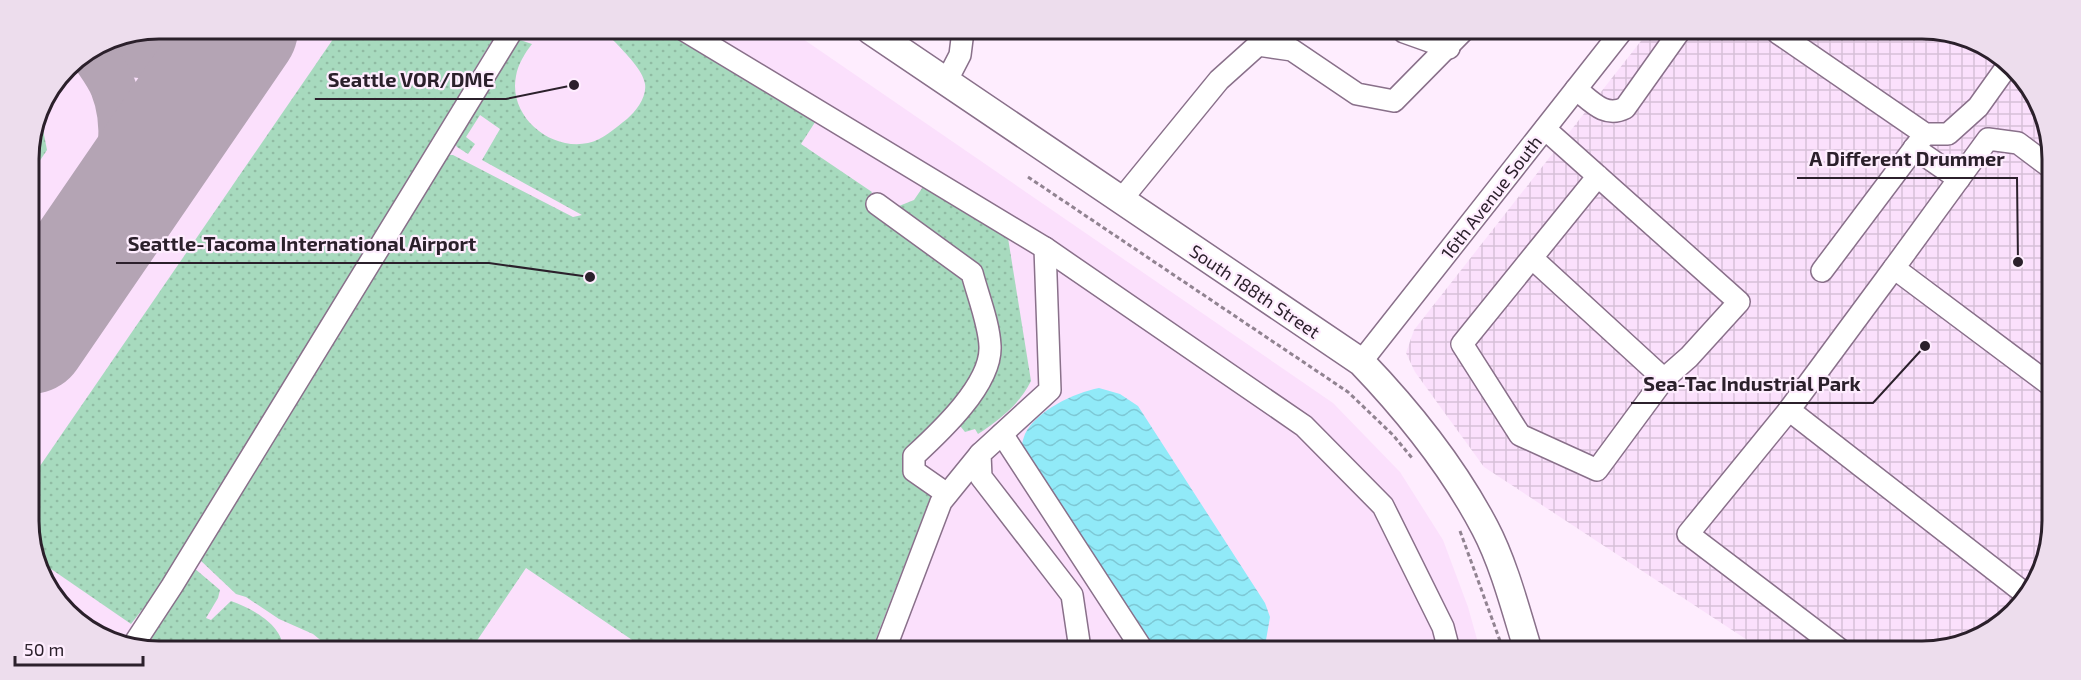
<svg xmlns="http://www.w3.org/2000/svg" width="2081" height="680" font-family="'Exo 2',sans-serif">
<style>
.industrial{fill:url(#industrial-grid)}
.built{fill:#fbe0fc}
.grass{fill:url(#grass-dots)}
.water{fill:url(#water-waves)}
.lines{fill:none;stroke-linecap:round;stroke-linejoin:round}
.taxiway{stroke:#b4a4b4;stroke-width:46}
.runway{stroke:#b4a4b4;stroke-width:114}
.minor-casing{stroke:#89708a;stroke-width:24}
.major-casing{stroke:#89708a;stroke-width:30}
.path{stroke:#918391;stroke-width:3;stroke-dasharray:4.5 3;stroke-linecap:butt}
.minor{stroke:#fff;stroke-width:21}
.major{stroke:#fff;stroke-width:27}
.labels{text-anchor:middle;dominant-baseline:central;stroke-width:4.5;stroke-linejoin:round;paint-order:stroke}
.street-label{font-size:18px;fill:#2b202b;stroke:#feedfe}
.rim{fill:none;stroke:#2b202b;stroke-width:3}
.leader{fill:none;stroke:#2b202b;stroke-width:2}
.callout-dot{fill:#2b202b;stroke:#feedfe;stroke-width:2}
.callout-label{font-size:20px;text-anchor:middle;font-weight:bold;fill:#2b202b;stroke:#feedfe;stroke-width:4.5;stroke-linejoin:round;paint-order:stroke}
</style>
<defs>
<pattern id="industrial-grid" width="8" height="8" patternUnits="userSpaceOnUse" patternTransform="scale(1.5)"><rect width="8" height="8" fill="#fbe0fc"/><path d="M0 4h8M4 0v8" fill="none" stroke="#d7c0d8"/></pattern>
<pattern id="grass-dots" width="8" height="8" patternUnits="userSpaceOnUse" patternTransform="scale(1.5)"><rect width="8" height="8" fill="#a7dabe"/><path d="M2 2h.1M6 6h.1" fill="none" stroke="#90bba3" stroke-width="1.8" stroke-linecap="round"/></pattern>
<pattern id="water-waves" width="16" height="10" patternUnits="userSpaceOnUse" patternTransform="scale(1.5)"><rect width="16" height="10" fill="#91eaf8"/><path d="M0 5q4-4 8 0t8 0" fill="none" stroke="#7dc8d5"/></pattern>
</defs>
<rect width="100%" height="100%" fill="#feedfe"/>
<polygon class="industrial" points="1648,32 1956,33 2020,73 2050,134 2048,555 2002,624 1930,651 1764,651 1484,467 1415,372 1406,353 1414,330"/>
<polygon class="built" points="159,29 790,30 1333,403 1400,472 1443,540 1468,607 1480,650 125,647 61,607 31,546 29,151 39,109 67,67 110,38"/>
<g class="grass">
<polygon points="340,29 499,29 166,579 131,624 38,560 31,546 31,479"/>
<path d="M 597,30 L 672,30 L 819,116 L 801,144 L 872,192 L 866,203 L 962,269 L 984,347 L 967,390 L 908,454 L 933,491 L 872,649 L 644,648 L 526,568 L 472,648 L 329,647 L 313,634 L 279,619 L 246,597 L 236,594 L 199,559 L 445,155 L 453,155 L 573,217 L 582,215 L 482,160 L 500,129 L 480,115 L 466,137 L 475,144 L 468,154 L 457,147 L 453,140 L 514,38 L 532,44 C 525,53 518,64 516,76 C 508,116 550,151 588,143 C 603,140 615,128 627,119 C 636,111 647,97 645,84 C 643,70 625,53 616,43 C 611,37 603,35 597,30 Z"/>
<polygon points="39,109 47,150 29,177 29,151"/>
<path d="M 927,181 L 997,226 L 1008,238 L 1031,381 C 1019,405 999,420 978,434 L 975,429 L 965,432 L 961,427 L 954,425 L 975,397 L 987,303 L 894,208 L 914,200 Z"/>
<path d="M 194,568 L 220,590 L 218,598 L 206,618 L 211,620 L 231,601 C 251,608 281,624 283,647 L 164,647 L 148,636 Z"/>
</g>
<path class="water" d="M 1099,388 L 1120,394 L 1138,406 L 1265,603 L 1270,617 L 1265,646 L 1259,650 L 1147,649 L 1019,457 C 1021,450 1022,441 1025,434 C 1037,410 1074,393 1099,388 Z"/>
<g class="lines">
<g class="taxiway">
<path d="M 102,44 C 141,65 195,55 230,29"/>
<path d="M 91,51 C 98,62 108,74 113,87 C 131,131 116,180 107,224"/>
</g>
<polyline class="runway" points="30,337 241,29"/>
<g class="minor-casing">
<g id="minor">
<polyline points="684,30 1045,248 1304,426 1383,506 1443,627 1449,650"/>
<polyline points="1404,32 1449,48"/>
<polyline points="1778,33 1925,134 1948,134 1978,107 2008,65"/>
<polyline points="946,82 960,55 963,31"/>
<path d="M 1576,89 C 1592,102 1605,118 1625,108 L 1679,32"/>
<polyline points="1545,129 1739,302 1689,357 1664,379 1597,470 1520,435 1462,344 1598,176"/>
<polyline points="1914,148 1959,179"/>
<polyline points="1121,200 1219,80 1258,45 1292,50 1357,94 1394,101 1462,32"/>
<path d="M 877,204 L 972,273 C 978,296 989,323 990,346 C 992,384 940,432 914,456 L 914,471 L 947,494"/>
<polyline points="1045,248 1050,390 980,454 981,477 1072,595 1080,649"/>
<polyline points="1533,259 1664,379"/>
<polyline points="1894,268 1789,410 2023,592"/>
<polyline points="1822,271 1925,134"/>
<polyline points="1361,362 1621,32"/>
<polyline points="2049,384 1894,268 1988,139 2018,143 2050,167"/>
<polyline points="1789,410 1688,534 1842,651"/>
<polyline points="1002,434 1142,649"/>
<polyline points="132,647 172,586 513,29"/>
<polyline points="885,649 941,502 980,454"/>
</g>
</g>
<g class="major-casing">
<path id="major" d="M 870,30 L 1361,362 C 1409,412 1453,467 1485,528 C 1504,564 1516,611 1528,650"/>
</g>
<g class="path">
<polyline points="1028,177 1348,392 1393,435 1412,458"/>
<polyline points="1460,531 1503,649"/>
</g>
<use href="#minor" class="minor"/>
<use href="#major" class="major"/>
</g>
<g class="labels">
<g class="street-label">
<text transform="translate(1491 197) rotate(-52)">16th Avenue South</text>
<text transform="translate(1255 291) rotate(34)">South 188th Street</text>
</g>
</g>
<path d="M0 0H2081V680H0ZM159 39H1922A120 120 0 0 1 2042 159V521A120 120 0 0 1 1922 641H159A120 120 0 0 1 39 521V159A120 120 0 0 1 159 39Z" fill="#eddded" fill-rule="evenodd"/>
<path class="rim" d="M159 39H1922A120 120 0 0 1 2042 159V521A120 120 0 0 1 1922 641H159A120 120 0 0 1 39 521V159A120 120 0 0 1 159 39Z"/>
<path class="leader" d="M574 85L506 99H315M2018 262L2017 178H1797M590 277L489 263H116M1925 346L1873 403H1631"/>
<g class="callout-dot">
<circle cx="574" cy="85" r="6"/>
<circle cx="2018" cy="262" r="6"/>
<circle cx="590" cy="277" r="6"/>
<circle cx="1925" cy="346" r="6"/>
</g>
<g class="callout-label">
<text x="411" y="87">Seattle VOR/DME</text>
<text x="1907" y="166">A Different Drummer</text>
<text x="302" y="251">Seattle-Tacoma International Airport</text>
<text x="1752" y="391">Sea-Tac Industrial Park</text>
</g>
<path d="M15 656v9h128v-9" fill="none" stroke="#2b202b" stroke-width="3"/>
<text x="24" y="656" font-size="18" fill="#2b202b" stroke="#feedfe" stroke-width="4.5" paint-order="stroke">50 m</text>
</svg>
